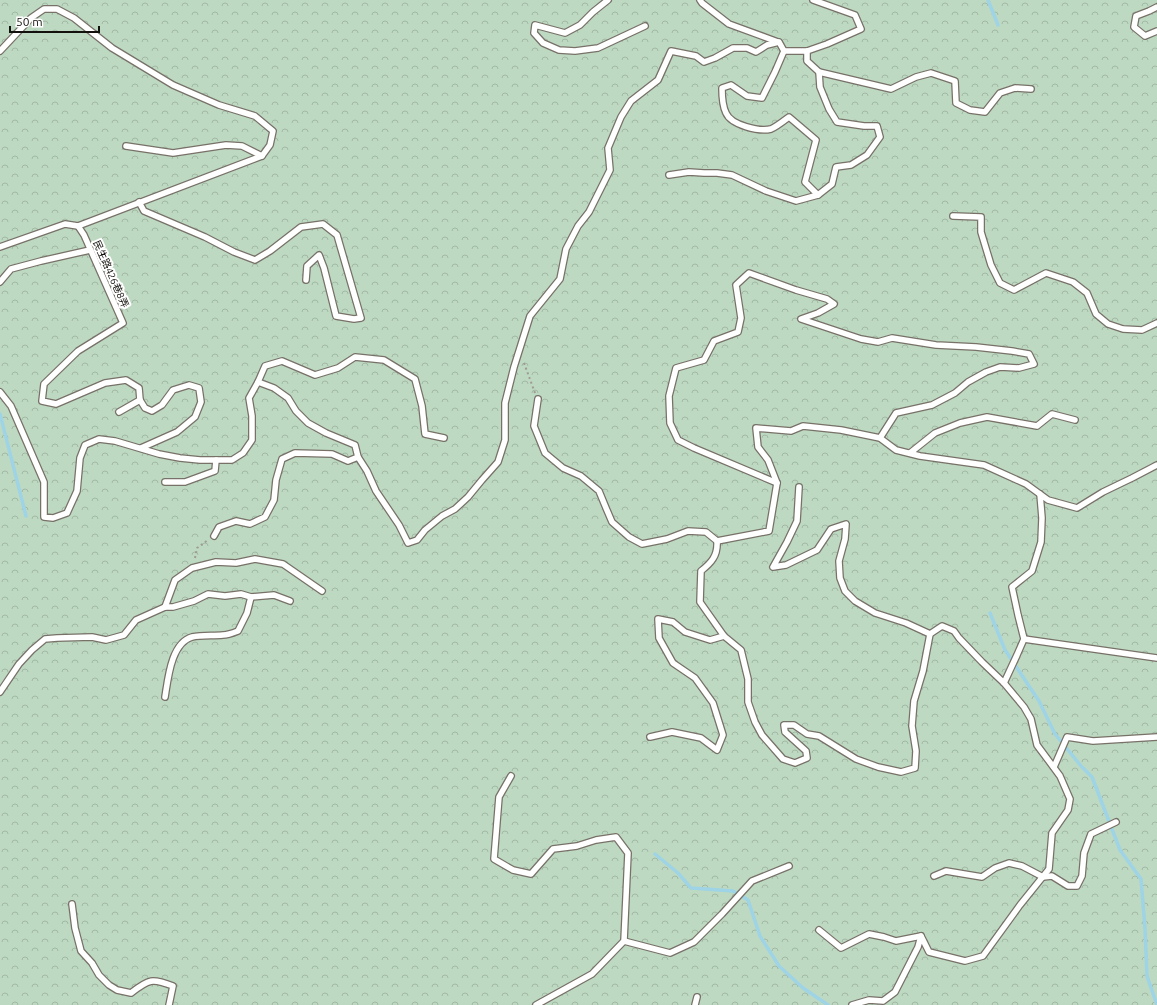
<svg xmlns="http://www.w3.org/2000/svg" width="1157" height="1005" font-family="Ubuntu,'Noto Sans TC',sans-serif">
<style>
.forest{fill:url(#forest-crowns)}
.lines{fill:none;stroke-linecap:round;stroke-linejoin:round}
.stream{stroke:#9ed4e5;stroke-width:3.5}
.lane-casing{stroke:#777168;stroke-width:8}
.path{stroke:#9f9a92;stroke-width:2;stroke-dasharray:2 3;stroke-linecap:butt}
.lane{stroke:#fff;stroke-width:5.5}
.labels{text-anchor:middle;dominant-baseline:central;stroke-width:4;stroke-linejoin:round;paint-order:stroke}
.street-label{font-size:10px;fill:#13110d;stroke:#fff}
</style>
<defs>
<pattern id="forest-crowns" width="20" height="18" patternUnits="userSpaceOnUse"><rect width="20" height="18" fill="#bed9c1"/><path d="M2 6a3 3 0 1 1 6 0M12 15a3 3 0 1 1 6 0" fill="none" stroke="#a2b9a5"/></pattern>
</defs>
<rect width="100%" height="100%" fill="#fbf4e9"/>
<rect class="forest" x="0" y="0" width="1157" height="1005"/>
<g class="lines">
<g class="stream">
<polyline points="988,0 998,25"/>
<polyline points="0,414 26,516"/>
<polyline points="990,613 1005,650 1039,701 1055,734 1081,766 1092,777 1120,850 1141,879 1145,928 1147,976 1157,1005"/>
<polyline points="655,854 678,873 691,888 733,891 748,900 760,936 779,966 803,988 828,1005"/>
</g>
<g class="lane-casing">
<g id="lane">
<polyline points="608,0 593,12 580,25 565,33 535,25 534,33 543,43 559,50 575,51 598,48 645,26"/>
<polyline points="700,0 702,3 729,24 778,42"/>
<polyline points="1157,7 1149,11 1136,16 1134,27 1145,36 1157,31"/>
<polyline points="0,51 31,18 44,9 57,9 74,18 112,48 173,85 219,105 255,116 273,131 270,145 262,156 78,226"/>
<path d="M 784,51 L 775,72 L 762,98 L 747,96 L 731,85 L 722,88 C 722,96 722,105 726,113 C 731,125 759,132 771,129 C 776,127 785,120 789,117 L 816,140 L 805,182 L 818,195"/>
<polyline points="819,72 891,89 916,77 931,73 955,81 956,103 970,110 985,112 1000,93 1015,88 1031,89"/>
<polyline points="126,146 173,153 226,145 242,146 262,156"/>
<polyline points="669,175 689,172 704,173 717,173 732,175 766,191 796,201 818,195 832,184 836,167 851,165 867,155 880,137 877,126 864,126 837,122 829,109 820,87 819,72 807,61 807,51 827,44 861,29 855,15 813,0"/>
<polyline points="139,202 144,211 205,237 234,252 255,260 270,251 301,227 323,224 337,235 361,318 354,319 336,316 324,268 319,255 307,266 306,280"/>
<polyline points="953,216 981,217 981,232 991,265 1000,283 1014,290 1046,273 1073,282 1087,293 1096,314 1108,324 1123,329 1142,330 1157,323"/>
<polyline points="0,247 65,224 78,226 84,235 123,323 78,351 44,384 42,401 56,404 105,383 126,380 139,388 140,400 119,412"/>
<polyline points="0,282 11,269 41,261 90,250"/>
<polyline points="258,382 265,366 282,361 315,375 338,368 355,357 384,360 415,379 422,406 425,434 444,438"/>
<polyline points="0,392 11,406 44,482 44,517 53,518 67,513 77,491 80,458 85,445 99,439 115,441 159,454 180,458 200,460 232,460 243,453 252,440 252,416 249,398 258,382 274,388 288,398 296,411 308,423 326,433 355,445 358,457 367,471 376,491 399,525 408,543 417,540 425,530 442,516 455,509 468,497 482,480 498,462 505,440 505,403 514,367 530,316 560,279 566,249 578,226 589,212 610,170 608,148 621,117 631,101 658,80 671,51 696,56 704,62 715,58 733,48 747,48 756,52 767,45 779,42 784,51 807,51"/>
<path d="M 538,399 L 534,426 L 545,453 L 563,468 L 581,476 L 599,491 L 606,508 L 612,522 L 629,537 L 642,544 L 667,539 L 688,531 L 706,532 L 717,541 C 718,556 711,563 701,571 L 700,602 L 724,636 L 741,650 L 748,679 L 748,702 L 755,722 L 762,735 L 783,759 L 795,763 L 807,758 L 806,751 L 785,732 L 784,725 L 794,725 L 807,734 L 819,736 L 856,759 L 878,767 L 901,772 L 915,768 L 916,751 L 912,726 L 914,701 L 923,671 L 930,634 L 942,626 L 954,631 L 959,638 L 982,662 L 1004,683 L 1024,707 L 1031,719 L 1037,745 L 1060,776 L 1070,799 L 1068,810 L 1052,833 L 1049,869 L 1020,905 L 983,956 L 965,961 L 929,952 L 921,936 L 918,947 L 895,992 L 883,1001 L 869,1000 L 852,1005"/>
<polyline points="140,400 145,408 152,411 162,405 173,390 189,385 199,388 201,402 195,417 177,432 141,448"/>
<polyline points="910,453 935,433 960,423 987,417 1037,426 1052,414 1075,420"/>
<polyline points="165,482 185,482 215,471 216,460"/>
<polyline points="777,483 694,448 678,440 670,423 669,396 676,368 704,360 714,341 738,332 741,318 736,285 749,273 796,290 827,299 834,304 818,313 801,319 861,339 878,342 892,338 936,345 976,347 1012,351 1029,354 1034,364 1019,368 1000,367 986,372 968,382 955,393 932,405 896,413 880,438"/>
<polyline points="799,487 797,521 787,542 773,567 786,565 817,550 831,529 846,524 845,539 839,561 840,578 845,591 855,601 875,613 906,623 930,634"/>
<polyline points="214,536 219,527 236,521 250,524 265,517 274,500 276,480 282,459 295,453 332,454 348,461 358,457"/>
<polyline points="717,541 769,531 777,483 768,460 758,447 756,428 791,431 803,426 841,430 880,438 896,450 920,456 984,465 1026,484 1048,500 1077,508 1103,492 1132,478 1157,465"/>
<polyline points="251,597 274,595 290,601"/>
<path d="M 165,607 L 173,607 L 194,601 L 208,594 L 225,596 L 241,594 L 251,597 L 247,613 L 238,631 C 233,633 228,635 223,635 C 213,636 202,635 192,637 C 171,643 168,679 165,697"/>
<polyline points="1024,639 1157,658"/>
<polyline points="1004,683 1017,655 1024,639 1018,615 1012,587 1032,571 1041,542 1042,518 1040,494"/>
<polyline points="0,692 19,664 32,650 45,639 57,638 92,637 106,640 124,635 136,620 165,607 175,580 192,568 216,562 236,563 255,559 283,564 322,591"/>
<polyline points="650,737 672,732 701,738 717,750 723,735 713,703 695,678 673,663 659,638 658,619 673,622 685,632 710,640 724,636"/>
<polyline points="1054,767 1067,737 1093,741 1157,737"/>
<polyline points="511,776 499,797 494,859 513,870 531,874 553,849 577,846 596,840 616,837 628,853 624,941 592,974 536,1005"/>
<polyline points="934,876 946,871 982,877 995,868 1009,863 1022,866 1043,877 1052,876 1068,886 1077,886 1082,876 1084,853 1091,834 1116,822"/>
<path d="M 72,904 L 75,928 L 81,951 L 92,963 L 99,975 L 109,985 L 117,990 L 131,993 C 149,979 152,978 173,986 L 169,1005"/>
<polyline points="819,930 841,948 869,934 884,937 896,941 921,936"/>
<polyline points="624,941 670,953 694,942 722,914 752,881 789,866"/>
<polyline points="695,1005 697,997"/>
</g>
</g>
<g class="path">
<polyline points="524,363 535,393"/>
<polyline points="195,558 197,548 208,540"/>
</g>
<use href="#lane" class="lane"/>
</g>
<g class="labels">
<g class="street-label">
<text transform="translate(111 274) rotate(66)">民生路426巷8弄</text>
</g>
</g>
<path d="M10 26v6h89v-6" fill="none" stroke="#13110d" stroke-width="2"/>
<text x="16" y="26" font-size="12" fill="#13110d" stroke="#ffffff" stroke-width="3" paint-order="stroke">50 m</text>
</svg>
